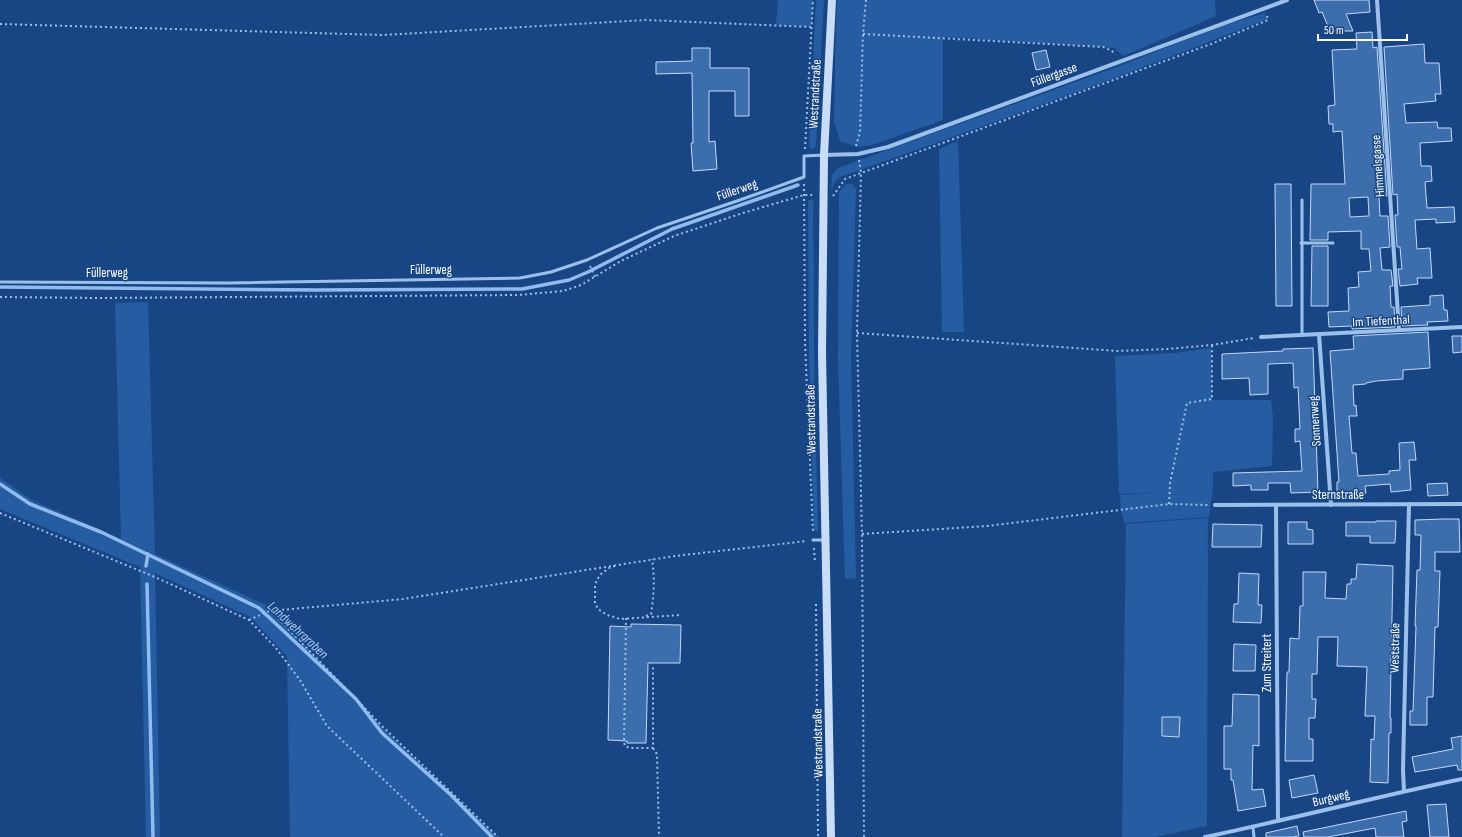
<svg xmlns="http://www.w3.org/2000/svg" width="1462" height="837" font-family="'Sofia Sans Condensed',sans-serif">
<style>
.green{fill:#265da2}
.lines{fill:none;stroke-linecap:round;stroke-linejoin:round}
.stream{stroke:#8fbbef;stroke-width:3.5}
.building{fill:#3c6dac;stroke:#c2daf9;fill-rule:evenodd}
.path{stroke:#9cc0ec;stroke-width:2;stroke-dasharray:2 3;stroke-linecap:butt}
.lane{stroke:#9cc0ec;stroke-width:3}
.street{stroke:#9cc0ec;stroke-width:4}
.secondary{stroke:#c9ddf9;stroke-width:8}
.labels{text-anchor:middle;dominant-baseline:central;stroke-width:3;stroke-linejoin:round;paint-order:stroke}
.street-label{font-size:13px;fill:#fff;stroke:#184684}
.water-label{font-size:14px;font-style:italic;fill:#a8caf4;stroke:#184684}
</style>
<rect width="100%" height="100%" fill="#184684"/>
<g class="green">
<polygon points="778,0 813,0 811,27 776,25"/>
<polygon points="816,0 824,0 816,146 814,149 811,149 809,147"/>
<polygon points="837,0 1215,0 1216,16 1123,56 1114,48 1104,47 943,37 943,120 872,145 857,147 840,141 834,121 836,23"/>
<path d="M 1265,13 L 1267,19 C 1126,76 983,126 840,177 L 835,181 L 831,191 L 832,175 L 838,168 L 1122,65 L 1218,27 Z"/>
<polygon points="958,141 964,332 942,332 939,149"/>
<polygon points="846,184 852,184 856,189 851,357 856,578 845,579 838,358 839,192"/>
<path d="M 808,200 L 814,200 C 811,226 815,255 814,282 C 813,365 816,448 818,531 L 814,531 L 809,353 Z"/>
<polygon points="148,302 155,554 266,605 274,612 382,727 498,837 290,837 287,656 250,617 155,573 160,837 146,837 140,567 0,509 0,478 32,500 121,539 115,303"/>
<polygon points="1211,348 1212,400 1271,400 1273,417 1272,466 1213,472 1213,489 1209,517 1124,523 1121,510 1120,495 1161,492 1119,494 1115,356 1175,353"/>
<polygon points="1208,518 1207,826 1155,837 1122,837 1126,524"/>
</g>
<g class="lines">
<g class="stream">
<polyline points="0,287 317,290 522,289 569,280 588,272 672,229 798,185"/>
<polyline points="0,484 30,504 101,532 259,608 356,699 382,733 451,795 492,837"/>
<polyline points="146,566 148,554"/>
<polyline points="147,584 153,837"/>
</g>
</g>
<g class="building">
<polygon points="1314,0 1369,0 1370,12 1346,14 1353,31 1330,31 1322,12 1319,13"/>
<path d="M 1372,32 L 1373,48 L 1377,47 L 1387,196 L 1379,196 L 1380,216 L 1388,216 L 1390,247 L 1380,248 L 1382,270 L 1391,270 L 1393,286 L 1390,286 L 1391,307 L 1394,307 L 1395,327 L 1352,329 L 1352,326 L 1329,327 L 1328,312 L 1349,311 L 1348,288 L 1359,287 L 1358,272 L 1371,271 L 1369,249 L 1361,249 L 1361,231 L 1328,232 L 1328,240 L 1310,240 L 1311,184 L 1345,184 L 1342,131 L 1333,132 L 1333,124 L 1329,124 L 1328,106 L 1335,105 L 1332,50 L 1357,49 L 1356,33 ZM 1368,197 L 1369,216 L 1350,217 L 1349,198 Z"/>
<polygon points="1424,44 1425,63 1439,63 1441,94 1435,94 1436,101 1404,104 1406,123 1437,122 1438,128 1451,128 1452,141 1420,143 1421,166 1431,166 1432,181 1425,182 1427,208 1454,207 1455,222 1436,223 1436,219 1415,220 1417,249 1430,248 1432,278 1417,278 1418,284 1400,286 1398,269 1402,269 1400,247 1397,247 1395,215 1398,215 1397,194 1393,195 1384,47"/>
<polygon points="692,48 710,48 710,68 749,68 749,116 735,116 735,91 709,91 709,142 715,141 717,169 693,171 691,143 693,143 692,73 656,74 656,62 692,61"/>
<polygon points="1046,50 1050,67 1036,70 1032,53"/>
<polygon points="1275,184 1291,184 1292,306 1276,306"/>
<polygon points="1312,246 1328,246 1328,306 1311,306"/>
<polygon points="1443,295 1444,310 1447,310 1448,321 1427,322 1428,325 1402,326 1401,307 1430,305 1430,296"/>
<polygon points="1428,332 1430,368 1403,370 1403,379 1376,381 1366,383 1366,384 1353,385 1354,406 1356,405 1357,416 1349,416 1352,453 1356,453 1358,476 1389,474 1389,471 1400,470 1399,443 1414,442 1416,460 1409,460 1411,490 1391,492 1390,484 1365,486 1366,493 1337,495 1337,482 1339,482 1330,351 1354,349 1353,336"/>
<polygon points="1452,336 1462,336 1462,352 1453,353"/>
<polygon points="1313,348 1318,492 1291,493 1290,483 1268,483 1268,490 1251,490 1251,485 1233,486 1233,473 1302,471 1300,441 1295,442 1295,429 1300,429 1298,387 1294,388 1293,363 1268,364 1268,394 1250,395 1249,378 1222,379 1222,354 1283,351 1283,349"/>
<polygon points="1447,483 1448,495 1428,496 1427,484"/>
<polygon points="1444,519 1459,519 1460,552 1435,552 1435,571 1440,571 1438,627 1435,627 1433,697 1427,697 1427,725 1410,725 1410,711 1413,711 1416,626 1415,626 1417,570 1420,570 1421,535 1415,535 1415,520"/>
<polygon points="1376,521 1396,521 1395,543 1370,543 1370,536 1346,536 1346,522 1376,522"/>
<polygon points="1288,522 1307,522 1307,529 1313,530 1313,544 1288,544"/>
<polygon points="1213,524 1262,525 1261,547 1212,547"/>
<polygon points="1357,564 1393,566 1390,718 1391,718 1391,733 1389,733 1388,783 1370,782 1371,739 1374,740 1375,716 1365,716 1367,667 1337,666 1338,637 1318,637 1317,674 1312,674 1312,699 1316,699 1315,718 1309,718 1309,739 1313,739 1313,761 1285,761 1287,672 1289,672 1290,638 1299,639 1300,606 1303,606 1303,572 1326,572 1325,598 1346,599 1347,584 1351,584 1351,579 1356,579"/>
<polygon points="1239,573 1259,574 1258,605 1262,605 1261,623 1233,622 1234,604 1238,604"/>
<polygon points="631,624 681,625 680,663 648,663 646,743 627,743 627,741 608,740 610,626 631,627"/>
<polygon points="1234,644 1256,645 1255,671 1233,671"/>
<polygon points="1233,694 1259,695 1259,746 1253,745 1252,790 1263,789 1266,806 1238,811 1233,780 1231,780 1231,769 1224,769 1224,726 1232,726"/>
<polygon points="1162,717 1180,717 1179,737 1162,736"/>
<polygon points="1462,736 1462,770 1458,770 1457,765 1415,772 1412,757 1453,749 1451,738"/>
<polygon points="1314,775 1318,793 1292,798 1289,780"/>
<polygon points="1446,804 1449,837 1430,837 1427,805"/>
<polygon points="1406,811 1407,821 1402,822 1404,837 1376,837 1375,828 1328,837 1304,837 1303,832"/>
<polygon points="1297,826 1299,836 1293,837 1266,837 1266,833"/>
</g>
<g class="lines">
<g class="path">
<polyline points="0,24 383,35 646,20 811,27"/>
<polyline points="863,34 1103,47 1112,51 1115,55"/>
<polyline points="856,146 860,132 863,34 866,0"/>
<polyline points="805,149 813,0"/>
<polyline points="859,160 861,173 857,333 862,534 864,837"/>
<polyline points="804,184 805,342 813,533"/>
<polyline points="833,196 845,179 1211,44 1268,20 1267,16"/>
<polyline points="590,266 595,277"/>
<polyline points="0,297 98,298 518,295 563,291 581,285 621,261 674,236 743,213 804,195 815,195"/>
<polyline points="857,333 1118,351 1167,349 1212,345 1254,338"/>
<polyline points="1169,504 1170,483 1187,403 1212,399 1212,345"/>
<polyline points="0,513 155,577 249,620 276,648 300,680 327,726 444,837"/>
<polyline points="862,534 987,526 1169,504 1208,505"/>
<polyline points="814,548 815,563"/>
<polyline points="615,566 609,568 600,575 597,580 595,585 595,603 598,609 607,615 620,619 680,615"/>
<polyline points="816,604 818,837"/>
<polyline points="271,611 383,727 498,837"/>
<path d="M 646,616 L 651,614 C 654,595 655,578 652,559"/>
<polyline points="626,618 624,742 625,746 630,748 653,748 653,666"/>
<polyline points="249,620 269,611 403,599 675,556 807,541"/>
<polyline points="653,748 657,754 659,837"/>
</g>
<g class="lane">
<polyline points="1302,200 1302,335"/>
<polyline points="1301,243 1333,243"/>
<polyline points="0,282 230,283 520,278 551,272 587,260 657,228 737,201 804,177 804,156 824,155"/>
<polyline points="813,540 825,540"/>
<polyline points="1253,827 1254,837"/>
</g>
<g class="street">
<polyline points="1377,0 1399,330"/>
<polyline points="824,155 858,154 888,147 1287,0"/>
<polyline points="1319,334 1331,505"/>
<polyline points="1261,337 1462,327"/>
<polyline points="1215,505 1462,504"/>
<polyline points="1276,505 1278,821"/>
<polyline points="1404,791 1403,770 1409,504"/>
<path d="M 1205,837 C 1291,819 1376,797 1462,779"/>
</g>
<polyline class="secondary" points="831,837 822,353 824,155 832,0"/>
</g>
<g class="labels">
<g class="street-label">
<text transform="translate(1054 75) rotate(-20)">Füllergasse</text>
<text transform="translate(815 94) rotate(-87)">Westrandstraße</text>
<text transform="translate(1378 166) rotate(-94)">Himmelsgasse</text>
<text transform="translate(737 190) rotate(-19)">Füllerweg</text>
<text x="431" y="270">Füllerweg</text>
<text x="107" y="273">Füllerweg</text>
<text transform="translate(1381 321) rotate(-3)">Im Tiefenthal</text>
<text transform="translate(811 419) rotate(-91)">Westrandstraße</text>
<text transform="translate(1315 421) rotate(-94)">Sonnenweg</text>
<text x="1338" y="495">Sternstraße</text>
<text transform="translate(1395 648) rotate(-89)">Weststraße</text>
<text transform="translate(1267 663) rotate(-90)">Zum Streitert</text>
<text transform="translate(818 743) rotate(-91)">Westrandstraße</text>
<text transform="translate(1331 798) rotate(-14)">Burgweg</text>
</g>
<g class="water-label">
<text transform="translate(298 630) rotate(43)">Landwehrgraben</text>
</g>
</g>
<path d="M1318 34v6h89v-6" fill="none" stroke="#ffffff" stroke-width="2"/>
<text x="1324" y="34" font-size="12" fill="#ffffff" stroke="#184684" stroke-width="3" paint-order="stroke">50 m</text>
</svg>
